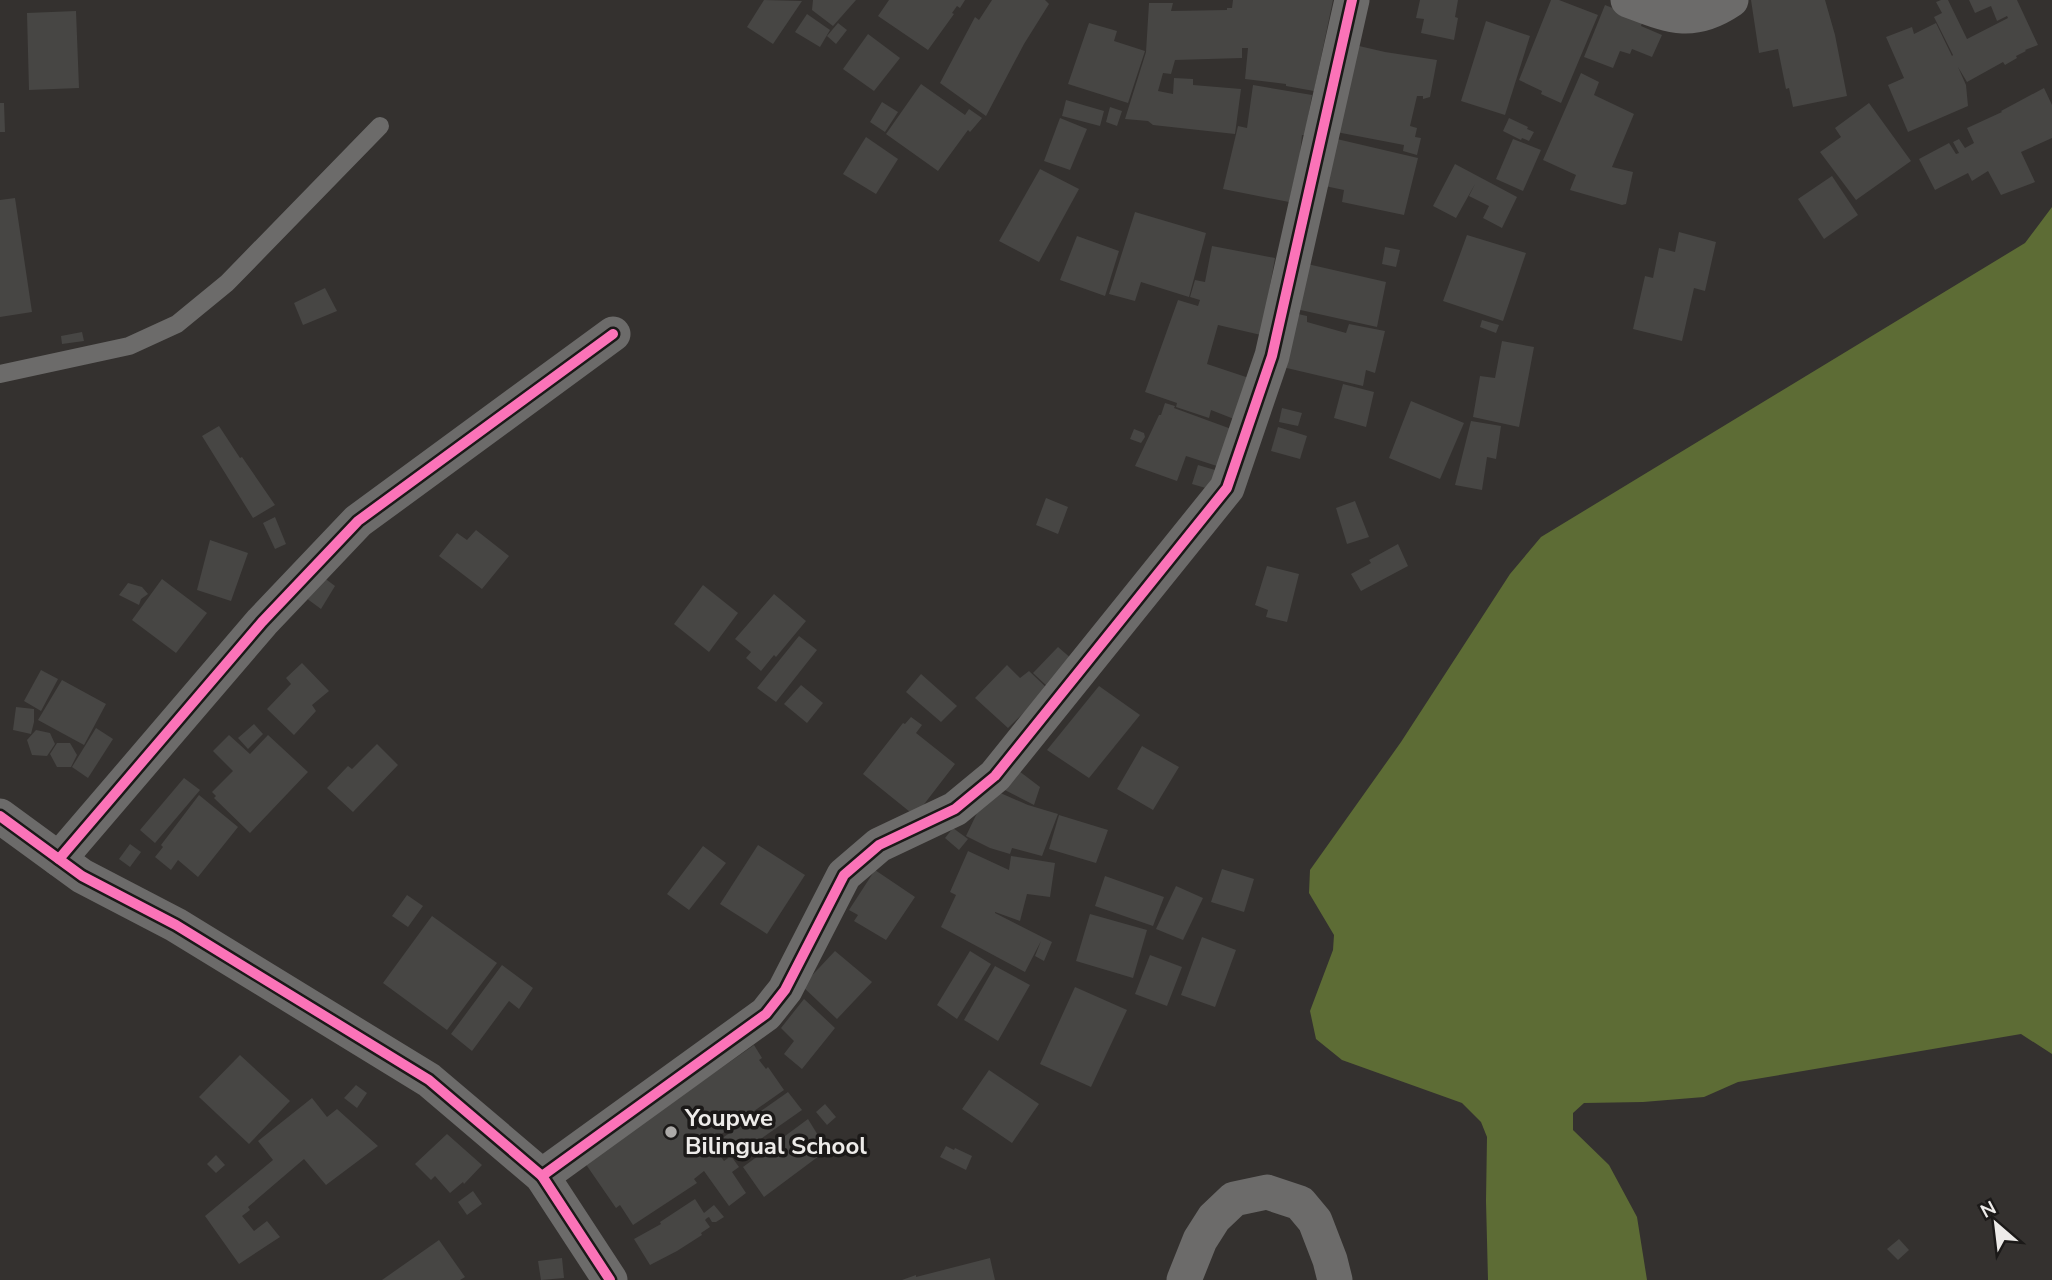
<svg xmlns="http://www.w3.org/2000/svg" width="2052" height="1280" font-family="'Nunito Sans',sans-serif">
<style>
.water{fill:#5d6c35}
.building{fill:#474644}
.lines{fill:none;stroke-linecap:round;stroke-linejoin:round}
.service{stroke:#6c6b6a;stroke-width:18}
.minor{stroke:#6c6b6a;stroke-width:35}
.cycleway-casing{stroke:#1b1918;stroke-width:15}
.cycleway{stroke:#fb73b8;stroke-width:10}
.poi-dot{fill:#acaaa8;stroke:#1b1918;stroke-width:2.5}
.labels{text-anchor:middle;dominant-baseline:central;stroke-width:7;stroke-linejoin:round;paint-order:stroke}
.poi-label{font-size:24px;font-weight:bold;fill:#edebe9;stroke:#1b1918;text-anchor:start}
</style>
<rect width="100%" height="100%" fill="#34312f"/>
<polygon class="water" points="2052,207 2052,1054 2021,1034 1738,1082 1704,1097 1643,1102 1584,1103 1573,1113 1573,1130 1609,1165 1637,1217 1647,1280 1488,1280 1486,1201 1487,1137 1481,1122 1462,1103 1342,1060 1316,1039 1310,1011 1333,950 1334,935 1309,893 1310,870 1401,742 1510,574 1541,537 2025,243"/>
<g class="building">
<polygon points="764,0 802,1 773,44 747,27"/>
<polygon points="813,0 856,0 833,26 812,10"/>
<polygon points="889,0 965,0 960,8 957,6 952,13 954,14 928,50 878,16"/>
<polygon points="992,0 1045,0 1049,4 1024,44 986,116 940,83 975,17 979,20"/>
<polygon points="1233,0 1333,0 1314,91 1286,86 1286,84 1245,79 1248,48 1242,48 1242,58 1175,60 1171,74 1163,73 1158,91 1173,94 1174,78 1193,79 1193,85 1241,89 1235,134 1153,125 1148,121 1125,119 1146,52 1149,3 1173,3 1171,11 1227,10 1227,8 1232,8"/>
<polygon points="1420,0 1458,0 1455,17 1458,18 1454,40 1421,33 1424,19 1416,18"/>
<polygon points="1551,0 1559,0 1598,15 1561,103 1541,94 1542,91 1519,80"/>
<polygon points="1751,0 1825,0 1835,35 1847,96 1793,107 1789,88 1786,89 1778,49 1759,53"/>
<polygon points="1941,0 1948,0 1967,39 2008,18 2007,16 1997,21 1991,6 1975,13 1969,0 2017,0 2038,45 2025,50 2026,51 2016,56 2017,58 2005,65 2003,62 1967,82 1958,67 1966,85 1968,106 1908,132 1888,85 1904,78 1886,37 1912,27 1914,34 1936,23 1952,56 1953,55 1934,17 1942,13 1936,2"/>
<polygon points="1605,5 1643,20 1641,26 1662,35 1652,57 1632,49 1630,54 1620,51 1613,68 1584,57"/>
<polygon points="76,11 79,88 29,90 27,13"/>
<polygon points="807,14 830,30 820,47 795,32"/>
<polygon points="1486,21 1530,36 1505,115 1461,101"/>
<polygon points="838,23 847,30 836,44 827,36"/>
<polygon points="1089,23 1117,31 1114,41 1145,51 1128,103 1068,84"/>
<polygon points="868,34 900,58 874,91 843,69"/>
<polygon points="1346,43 1385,52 1437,60 1430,97 1423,99 1423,96 1417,96 1410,126 1417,128 1415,137 1421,138 1417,155 1403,151 1404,145 1331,131"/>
<polygon points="1581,73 1599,82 1594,95 1634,114 1612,167 1633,172 1626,204 1622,205 1570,190 1576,175 1543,160"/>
<polygon points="921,84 965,115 969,109 982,118 970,132 968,130 938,171 886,134"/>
<polygon points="1253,85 1312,95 1305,135 1302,135 1300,154 1289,202 1223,189 1238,126 1247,128"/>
<polygon points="2044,88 2052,105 2052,138 2021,152 2035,182 2001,195 1988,171 1972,181 1968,173 1935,190 1919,159 1949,143 1956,154 1959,153 1953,142 1959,139 1965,148 1974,143 1967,128 2002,112 2001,111"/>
<polygon points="1066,100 1104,111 1100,126 1062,116"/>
<polygon points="882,102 898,112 885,132 870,122"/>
<polygon points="0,103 4,103 5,132 0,132"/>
<polygon points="1869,103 1911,161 1856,200 1820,152 1841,137 1835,128"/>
<polygon points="1110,107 1122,111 1117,126 1106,122"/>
<polygon points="1060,118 1087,129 1070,170 1044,161"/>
<polygon points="1509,118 1528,127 1527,129 1534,132 1529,141 1522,138 1521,140 1503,131"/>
<polygon points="1324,136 1418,158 1404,215 1342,202 1344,190 1315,184"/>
<polygon points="866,137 898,159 876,194 843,174"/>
<polygon points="1513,139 1541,150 1523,191 1496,179"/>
<polygon points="1455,164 1517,197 1502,228 1483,218 1489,206 1469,196 1475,184 1456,218 1433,206"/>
<polygon points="1040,169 1079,189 1039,262 999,241"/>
<polygon points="1832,176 1858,215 1824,239 1798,199"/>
<polygon points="15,198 32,312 0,317 0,200"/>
<polygon points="1135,212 1206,233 1189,297 1141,282 1135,301 1109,294"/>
<polygon points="1679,232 1716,242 1705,291 1694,288 1682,341 1633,329 1645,276 1653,278 1659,248 1675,252"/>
<polygon points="1467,235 1526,253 1503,321 1443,301"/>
<polygon points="1077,236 1119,251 1105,296 1060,280"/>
<polygon points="1212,246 1275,258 1261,335 1218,325 1207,364 1249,378 1234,419 1211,410 1209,418 1176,407 1177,403 1145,392 1178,300 1198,306 1200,300 1190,297 1195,280 1205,282"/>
<polygon points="1385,247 1400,250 1396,267 1382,264"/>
<polygon points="1303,263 1386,282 1377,327 1296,309"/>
<polygon points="325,288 337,311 303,325 294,303"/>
<polygon points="1289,312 1307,316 1307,322 1346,333 1349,324 1385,331 1375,373 1366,370 1363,386 1274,365"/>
<polygon points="1482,320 1499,325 1496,333 1480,327"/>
<polygon points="82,332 84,341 62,344 61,336"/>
<polygon points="1502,341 1534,347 1519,427 1473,417 1480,376 1495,378"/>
<polygon points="1343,384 1374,392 1366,427 1334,418"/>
<polygon points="1411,401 1464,423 1440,479 1389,458"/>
<polygon points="1165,403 1175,406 1174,408 1234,430 1220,467 1186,456 1177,481 1135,466 1159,415 1161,415"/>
<polygon points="1282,408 1302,413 1298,426 1279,422"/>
<polygon points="1471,421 1501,426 1496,459 1487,457 1482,490 1455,485"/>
<polygon points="219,426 240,458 242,457 275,505 253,518 202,436"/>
<polygon points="1278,427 1307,436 1300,459 1271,451"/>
<polygon points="1134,429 1144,433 1145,437 1141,443 1130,439"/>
<polygon points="1198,465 1215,470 1209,489 1192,484"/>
<polygon points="1046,498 1068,507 1058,534 1036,525"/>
<polygon points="1355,501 1369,537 1347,544 1336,508"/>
<polygon points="275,517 286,544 275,549 263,523"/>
<polygon points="476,530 509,556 482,589 439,556 457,533 467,540"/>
<polygon points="210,540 248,553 231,601 197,590"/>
<polygon points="1398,544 1408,566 1361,591 1351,574 1371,563 1369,560"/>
<polygon points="1267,566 1299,574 1287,622 1266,617 1268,610 1255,605"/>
<polygon points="315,571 335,586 321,609 302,595"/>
<polygon points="162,579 207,613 176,653 132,620"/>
<polygon points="128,583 142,587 148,594 141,599 139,605 119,595"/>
<polygon points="703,585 738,613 709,652 674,624"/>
<polygon points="774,594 806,621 776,657 774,655 761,671 746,658 751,652 735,639"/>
<polygon points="799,636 817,650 776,702 757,688"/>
<polygon points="1058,647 1073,660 1048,687 1033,673"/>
<polygon points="302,663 329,691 312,705 316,711 294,735 267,709 291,684 286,678"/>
<polygon points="1007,665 1020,678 1029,671 1048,689 1008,728 975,698"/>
<polygon points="41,670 58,679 41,711 24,701"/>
<polygon points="921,674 957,706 941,722 906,692"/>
<polygon points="62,680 106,704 84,745 38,720"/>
<polygon points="801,685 823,703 807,723 784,704"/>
<polygon points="1099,686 1140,715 1089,778 1047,750"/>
<polygon points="16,707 34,709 34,722 31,734 13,730"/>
<polygon points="911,717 922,725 916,733 955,764 915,816 863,774 903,723 905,724"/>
<polygon points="254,724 263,734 248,749 238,738"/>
<polygon points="96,728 113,739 88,778 72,767"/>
<polygon points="36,730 50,733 55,744 47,756 32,755 27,740"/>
<polygon points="229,735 250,754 268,735 308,772 250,833 214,798 216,796 212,792 233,771 213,751"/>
<polygon points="57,743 70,743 77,755 71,767 57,767 50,754"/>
<polygon points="377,744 398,765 353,812 327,788 348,766 352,769"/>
<polygon points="1142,746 1179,767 1153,810 1117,789"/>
<polygon points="1015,768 1040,787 1034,805 1001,788"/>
<polygon points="184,778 200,790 155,843 140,830"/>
<polygon points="989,788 1028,805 1058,814 1042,856 1012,848 1010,854 990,848 966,836"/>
<polygon points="199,795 238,827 198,877 178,860 171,870 155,857 163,847 161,845"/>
<polygon points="1059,815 1108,830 1096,863 1049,849"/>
<polygon points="953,828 968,839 959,850 945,838"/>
<polygon points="130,844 141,852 130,867 119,859"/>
<polygon points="758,845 805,875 767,934 720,904"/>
<polygon points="703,846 726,863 689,910 667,894"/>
<polygon points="968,851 1009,870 1011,856 1055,863 1050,897 1027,894 1020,921 995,912 995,913 1052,942 1044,961 1035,956 1041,941 1025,972 941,927 956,895 950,892"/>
<polygon points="1222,869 1254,879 1244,912 1211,902"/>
<polygon points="875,870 915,897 886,940 854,921 858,915 849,910"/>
<polygon points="1105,876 1164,897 1153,926 1095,906"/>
<polygon points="1176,886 1203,898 1183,940 1156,929"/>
<polygon points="407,895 423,906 408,927 392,916"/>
<polygon points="1090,914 1147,930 1133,978 1076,961"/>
<polygon points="432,916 497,963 447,1030 383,983"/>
<polygon points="1202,937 1236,950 1215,1007 1181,995"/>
<polygon points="835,951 872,982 837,1019 802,986"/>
<polygon points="970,951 991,964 957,1019 937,1005"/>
<polygon points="1150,955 1182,967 1167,1006 1135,994"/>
<polygon points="502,965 533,988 519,1009 509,1001 472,1051 451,1034"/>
<polygon points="995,966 1030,985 998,1041 964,1020"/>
<polygon points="1075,987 1127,1010 1091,1087 1040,1064"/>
<polygon points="804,999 835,1028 802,1069 784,1054 794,1041 781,1028"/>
<polygon points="754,1045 762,1058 759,1060 766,1069 768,1067 784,1090 710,1142 724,1161 731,1156 739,1167 732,1172 746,1193 729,1206 704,1171 694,1179 697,1183 633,1225 620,1205 616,1208 585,1163"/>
<polygon points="240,1055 290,1101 249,1144 199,1097"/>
<polygon points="989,1070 1039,1104 1012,1143 962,1109"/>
<polygon points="356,1085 367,1093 357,1108 344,1098"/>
<polygon points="788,1092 802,1110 735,1157 721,1139"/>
<polygon points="312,1098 327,1117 337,1109 378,1146 326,1185 304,1159 248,1207 250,1210 242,1216 254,1231 267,1221 280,1237 239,1264 205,1216 273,1160 258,1141"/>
<polygon points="825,1104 836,1117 827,1125 816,1112"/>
<polygon points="808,1119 827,1150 764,1197 743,1167"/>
<polygon points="447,1134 482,1165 464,1184 463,1182 450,1193 435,1176 431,1180 415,1164"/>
<polygon points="946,1146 954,1150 955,1148 972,1156 966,1170 940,1157"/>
<polygon points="216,1155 225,1165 216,1173 207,1164"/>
<polygon points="473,1191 482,1204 467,1215 458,1202"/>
<polygon points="695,1199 704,1213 714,1205 724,1217 716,1222 712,1222 709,1217 707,1218 705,1220 710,1227 701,1233 702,1235 677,1251 650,1265 634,1239 661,1224 660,1222"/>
<polygon points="1899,1239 1909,1250 1898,1260 1887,1249"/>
<polygon points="439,1240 465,1277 460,1280 382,1280"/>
<polygon points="562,1258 564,1278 541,1280 538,1261"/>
<polygon points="990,1258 995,1280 902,1280 916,1275 916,1277"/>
</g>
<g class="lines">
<polyline class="service" points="0,374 129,346 177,324 227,283 380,126"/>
<g class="minor">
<path d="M 1628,0 C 1668,15 1691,27 1731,0"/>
<polyline points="0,816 82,876 176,925 429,1080 542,1176 610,1280"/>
<polyline points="59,859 262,622 358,521 613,334"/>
<polyline points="542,1176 766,1014 785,990 844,875 879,845 955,809 995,776 1227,488 1272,356 1352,0"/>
<polyline points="1184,1280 1200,1240 1214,1218 1234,1199 1267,1192 1300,1203 1315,1221 1330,1260 1335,1280"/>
</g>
<g class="cycleway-casing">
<g id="cycleway">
<polyline points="0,816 82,876 176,925 429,1080 542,1176 610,1280"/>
<polyline points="59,859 262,622 358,521 613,334"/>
<polyline points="542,1176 766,1014 785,990 844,875 879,845 955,809 995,776 1227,488 1272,356 1352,0"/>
</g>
</g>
<use href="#cycleway" class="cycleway"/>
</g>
<circle class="poi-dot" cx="671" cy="1132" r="7"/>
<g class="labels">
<g class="poi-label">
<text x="685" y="1118">Youpwe<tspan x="685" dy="28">Bilingual School</tspan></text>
</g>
</g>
<g transform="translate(1996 1224) rotate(332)" stroke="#1b1918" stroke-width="5" paint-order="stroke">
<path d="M0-5L12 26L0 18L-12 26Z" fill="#edebe9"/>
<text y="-10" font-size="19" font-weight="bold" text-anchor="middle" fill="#edebe9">N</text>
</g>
</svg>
